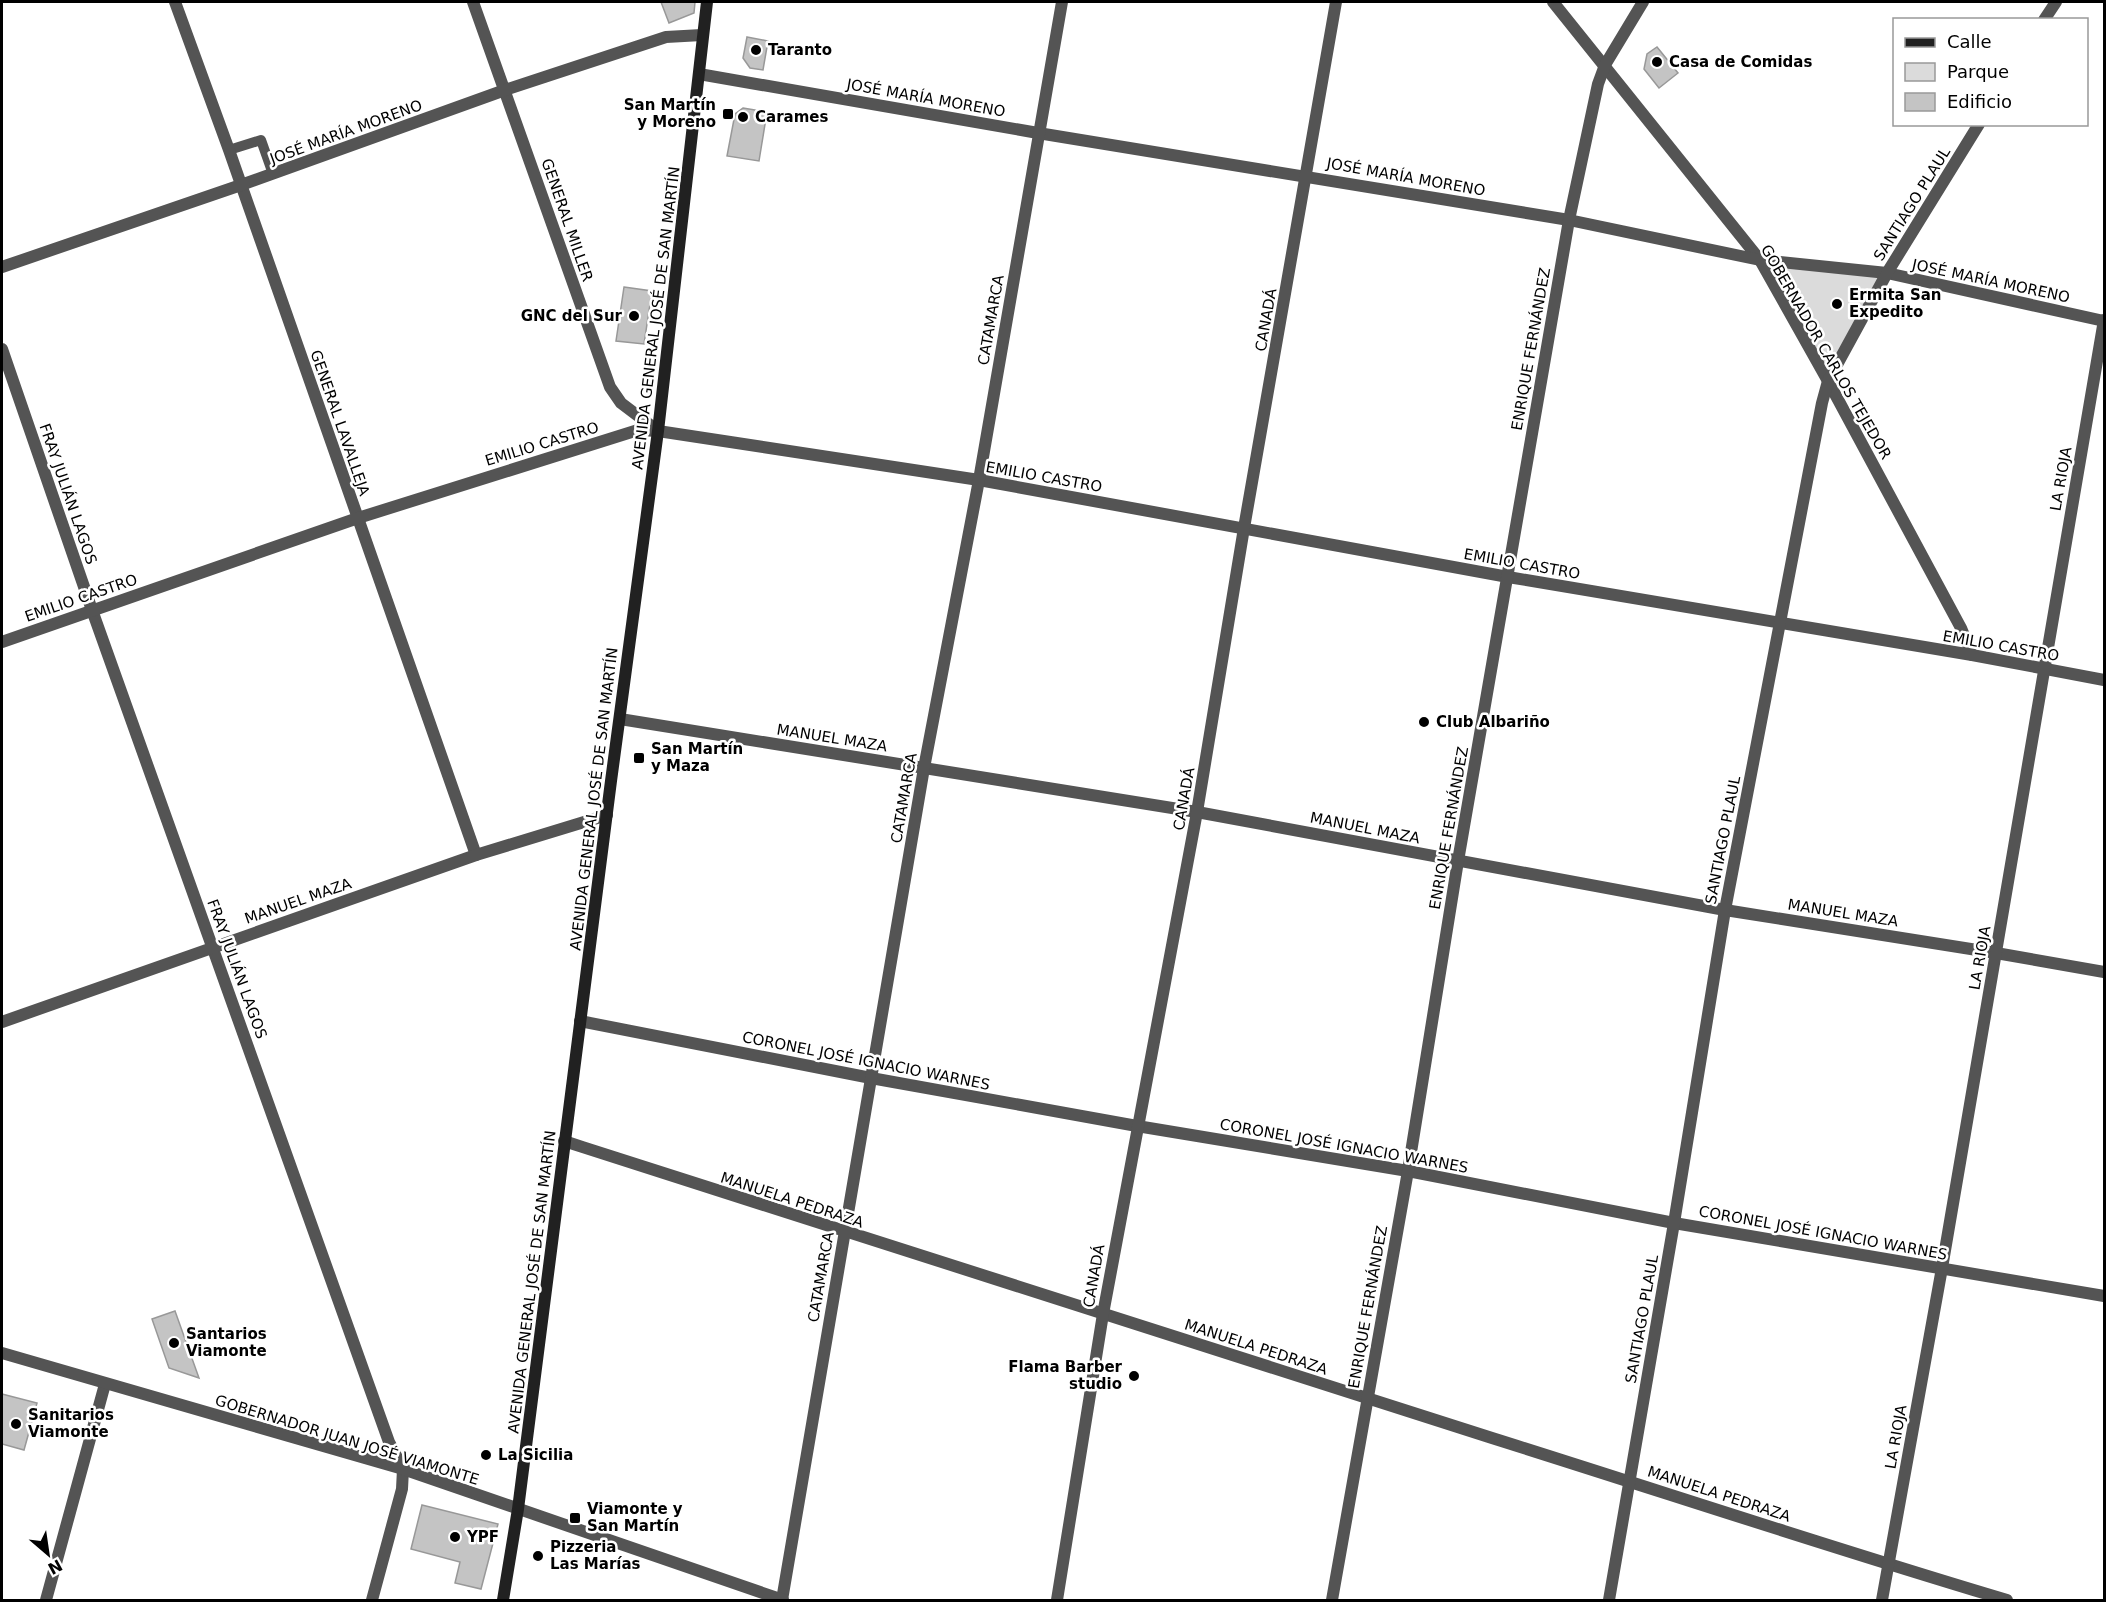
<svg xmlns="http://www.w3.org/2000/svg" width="2106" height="1602" font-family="'DejaVu Sans',sans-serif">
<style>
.green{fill:#dbdbdb}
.building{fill:#c4c4c4;stroke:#989898;stroke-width:1.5}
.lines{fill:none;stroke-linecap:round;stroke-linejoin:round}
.service{stroke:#545454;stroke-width:10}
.minor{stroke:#545454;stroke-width:12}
.tertiary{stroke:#545454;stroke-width:12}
.secondary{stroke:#212121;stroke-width:12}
.poi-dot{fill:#000;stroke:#fff;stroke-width:2}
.labels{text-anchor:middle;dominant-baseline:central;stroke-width:5;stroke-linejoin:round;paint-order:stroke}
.poi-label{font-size:15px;font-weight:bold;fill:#000;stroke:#fff;text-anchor:start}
.street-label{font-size:15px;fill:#000;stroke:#fff}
</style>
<rect width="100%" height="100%" fill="#fff"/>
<polygon class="green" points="1760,260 1887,273 1828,381"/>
<g class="building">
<polygon points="661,2 695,2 694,13 669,23"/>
<polygon points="747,37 768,41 763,70 750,68 743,58"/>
<polygon points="1657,47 1678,73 1659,88 1644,69 1647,54"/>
<polygon points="743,108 767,112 759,161 727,156 735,114"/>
<polygon points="624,287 652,291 644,344 616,341"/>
<polygon points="175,1311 199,1378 169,1368 152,1319"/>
<polygon points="2,1394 37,1403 24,1450 2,1444"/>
<polygon points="422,1505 498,1524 481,1589 455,1583 460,1562 411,1549"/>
</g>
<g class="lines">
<polyline class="service" points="229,150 261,140 273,174"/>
<g class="minor">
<polyline points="175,2 229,150 476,855"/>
<polyline points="473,2 610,387 621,403 658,431"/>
<polyline points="1553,2 1760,260 1828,381 1961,628 1972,655"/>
<polyline points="2044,20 2056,2"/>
<polyline points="699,74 1038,133 1569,220 1760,260 1887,273 2104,321"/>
<polyline points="2,267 241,185 505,90 666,37 702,35"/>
<polyline points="2,349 92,610 389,1442 403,1469 402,1489 372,1600"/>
<polyline points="2,642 358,518 638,430 658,431 979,480 1508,577 1972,655 2104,680"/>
<polyline points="620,719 1197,812 1725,910 1996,953 2104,972"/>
<polyline points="580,1021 871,1078 1137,1126 1408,1171 1674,1223 2104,1296"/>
<polyline points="2,1022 476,855 607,815"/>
<path d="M 564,1141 C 873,1242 1183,1340 1492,1438 C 1664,1492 1835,1549 2007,1600"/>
<polyline points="46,1600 105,1384"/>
<polyline points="782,1600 924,768 979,480 1062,2"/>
<polyline points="1057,1600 1103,1314 1197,812 1244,528 1336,2"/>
<polyline points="1332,1600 1408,1171 1458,861 1569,220 1598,84 1605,65 1643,2"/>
<polyline points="1609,1600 1674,1223 1725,910 1822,403 1828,381 1887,273 1979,124"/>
<polyline points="1882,1600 1942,1268 2104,320"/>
</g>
<polyline class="tertiary" points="2,1353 403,1469 783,1600"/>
<polyline class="secondary" points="503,1600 518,1509 611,781 658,431 707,2"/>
</g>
<g class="poi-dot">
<circle cx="756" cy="50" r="6"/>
<circle cx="1657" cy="62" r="6"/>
<rect x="722" y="108" width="12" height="12" rx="3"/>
<circle cx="743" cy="117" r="6"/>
<circle cx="1837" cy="304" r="6"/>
<circle cx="634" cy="316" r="6"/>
<circle cx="1424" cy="722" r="6"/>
<rect x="633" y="752" width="12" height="12" rx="3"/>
<circle cx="174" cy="1343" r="6"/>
<circle cx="1134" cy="1376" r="6"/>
<circle cx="16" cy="1424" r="6"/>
<circle cx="486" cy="1455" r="6"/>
<rect x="569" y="1512" width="12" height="12" rx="3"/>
<circle cx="455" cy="1537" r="6"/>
<circle cx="538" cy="1556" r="6"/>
</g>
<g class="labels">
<g class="poi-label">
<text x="768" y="50">Taranto</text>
<text x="1669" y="62">Casa de Comidas</text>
<text x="716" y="105" text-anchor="end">San Martín<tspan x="716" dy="17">y Moreno</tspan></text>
<text x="755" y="117">Carames</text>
<text x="1849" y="295">Ermita San<tspan x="1849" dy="17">Expedito</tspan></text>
<text x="622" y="316" text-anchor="end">GNC del Sur</text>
<text x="1436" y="722">Club Albariño</text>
<text x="651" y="749">San Martín<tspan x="651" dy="17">y Maza</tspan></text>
<text x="186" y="1334">Santarios<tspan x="186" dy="17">Viamonte</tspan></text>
<text x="1122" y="1367" text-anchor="end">Flama Barber<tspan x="1122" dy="17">studio</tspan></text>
<text x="28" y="1415">Sanitarios<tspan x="28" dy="17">Viamonte</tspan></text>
<text x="498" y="1455">La Sicilia</text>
<text x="587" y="1509">Viamonte y<tspan x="587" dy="17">San Martín</tspan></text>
<text x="467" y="1537">YPF</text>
<text x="550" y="1547">Pizzeria<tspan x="550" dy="17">Las Marías</tspan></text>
</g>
<g class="street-label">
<text transform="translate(926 98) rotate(10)">JOSÉ MARÍA MORENO</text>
<text transform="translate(346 132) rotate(-20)">JOSÉ MARÍA MORENO</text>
<text transform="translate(1406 177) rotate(10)">JOSÉ MARÍA MORENO</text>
<text transform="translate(1912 204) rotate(-58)">SANTIAGO PLAUL</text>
<text transform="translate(567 220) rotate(71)">GENERAL MILLER</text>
<text transform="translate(1991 281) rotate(12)">JOSÉ MARÍA MORENO</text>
<text transform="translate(656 318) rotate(-83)">AVENIDA GENERAL JOSÉ DE SAN MARTÍN</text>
<text transform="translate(991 320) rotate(-80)">CATAMARCA</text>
<text transform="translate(1266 320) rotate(-80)">CANADÁ</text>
<text transform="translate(1531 349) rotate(-80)">ENRIQUE FERNÁNDEZ</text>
<text transform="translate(1826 352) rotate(60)">GOBERNADOR CARLOS TEJEDOR</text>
<text transform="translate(340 423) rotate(71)">GENERAL LAVALLEJA</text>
<text transform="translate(542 444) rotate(-17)">EMILIO CASTRO</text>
<text transform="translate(1044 477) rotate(10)">EMILIO CASTRO</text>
<text transform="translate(2061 479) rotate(-80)">LA RIOJA</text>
<text transform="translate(68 494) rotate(71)">FRAY JULIÁN LAGOS</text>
<text transform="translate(1522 564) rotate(10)">EMILIO CASTRO</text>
<text transform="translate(81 598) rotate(-19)">EMILIO CASTRO</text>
<text transform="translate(2001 646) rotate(10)">EMILIO CASTRO</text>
<text transform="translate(832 738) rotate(9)">MANUEL MAZA</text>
<text transform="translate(904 798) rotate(-80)">CATAMARCA</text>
<text transform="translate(594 799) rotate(-83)">AVENIDA GENERAL JOSÉ DE SAN MARTÍN</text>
<text transform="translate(1184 799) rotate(-80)">CANADÁ</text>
<text transform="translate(1365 828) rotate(11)">MANUEL MAZA</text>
<text transform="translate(1449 828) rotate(-80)">ENRIQUE FERNÁNDEZ</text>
<text transform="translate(1723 840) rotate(-79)">SANTIAGO PLAUL</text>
<text transform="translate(298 901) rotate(-19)">MANUEL MAZA</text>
<text transform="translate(1843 913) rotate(9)">MANUEL MAZA</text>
<text transform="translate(1980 958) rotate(-80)">LA RIOJA</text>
<text transform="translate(237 969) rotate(70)">FRAY JULIÁN LAGOS</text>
<text transform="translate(866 1061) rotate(11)">CORONEL JOSÉ IGNACIO WARNES</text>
<text transform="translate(1344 1146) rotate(10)">CORONEL JOSÉ IGNACIO WARNES</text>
<text transform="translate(792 1200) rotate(18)">MANUELA PEDRAZA</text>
<text transform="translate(1823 1233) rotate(10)">CORONEL JOSÉ IGNACIO WARNES</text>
<text transform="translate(1094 1276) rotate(-80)">CANADÁ</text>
<text transform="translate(821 1277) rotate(-80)">CATAMARCA</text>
<text transform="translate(532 1282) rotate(-83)">AVENIDA GENERAL JOSÉ DE SAN MARTÍN</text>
<text transform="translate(1368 1307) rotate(-80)">ENRIQUE FERNÁNDEZ</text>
<text transform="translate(1642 1319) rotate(-80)">SANTIAGO PLAUL</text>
<text transform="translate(1256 1347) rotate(18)">MANUELA PEDRAZA</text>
<text transform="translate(1896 1437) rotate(-80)">LA RIOJA</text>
<text transform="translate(347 1440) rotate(17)">GOBERNADOR JUAN JOSÉ VIAMONTE</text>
<text transform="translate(1719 1494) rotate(18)">MANUELA PEDRAZA</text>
</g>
</g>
<rect width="2106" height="1602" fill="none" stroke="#000000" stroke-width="6"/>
<rect x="1893" y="18" width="195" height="108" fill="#ffffff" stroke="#999999" stroke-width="1.5"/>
<rect x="1905" y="38" width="30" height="9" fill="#212121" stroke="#999999" stroke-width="1.5"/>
<text x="1947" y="48" font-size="18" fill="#000000">Calle</text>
<rect x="1905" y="63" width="30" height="18" fill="#dbdbdb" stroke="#999999" stroke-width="1.5"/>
<text x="1947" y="78" font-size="18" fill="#000000">Parque</text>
<rect x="1905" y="93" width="30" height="18" fill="#c4c4c4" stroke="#999999" stroke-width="1.5"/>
<text x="1947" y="108" font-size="18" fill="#000000">Edificio</text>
<g transform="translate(48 1554) rotate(151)" stroke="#ffffff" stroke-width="4.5" paint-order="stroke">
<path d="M0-4.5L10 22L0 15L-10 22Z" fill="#000000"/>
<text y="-9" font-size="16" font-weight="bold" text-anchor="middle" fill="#000000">N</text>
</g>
</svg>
